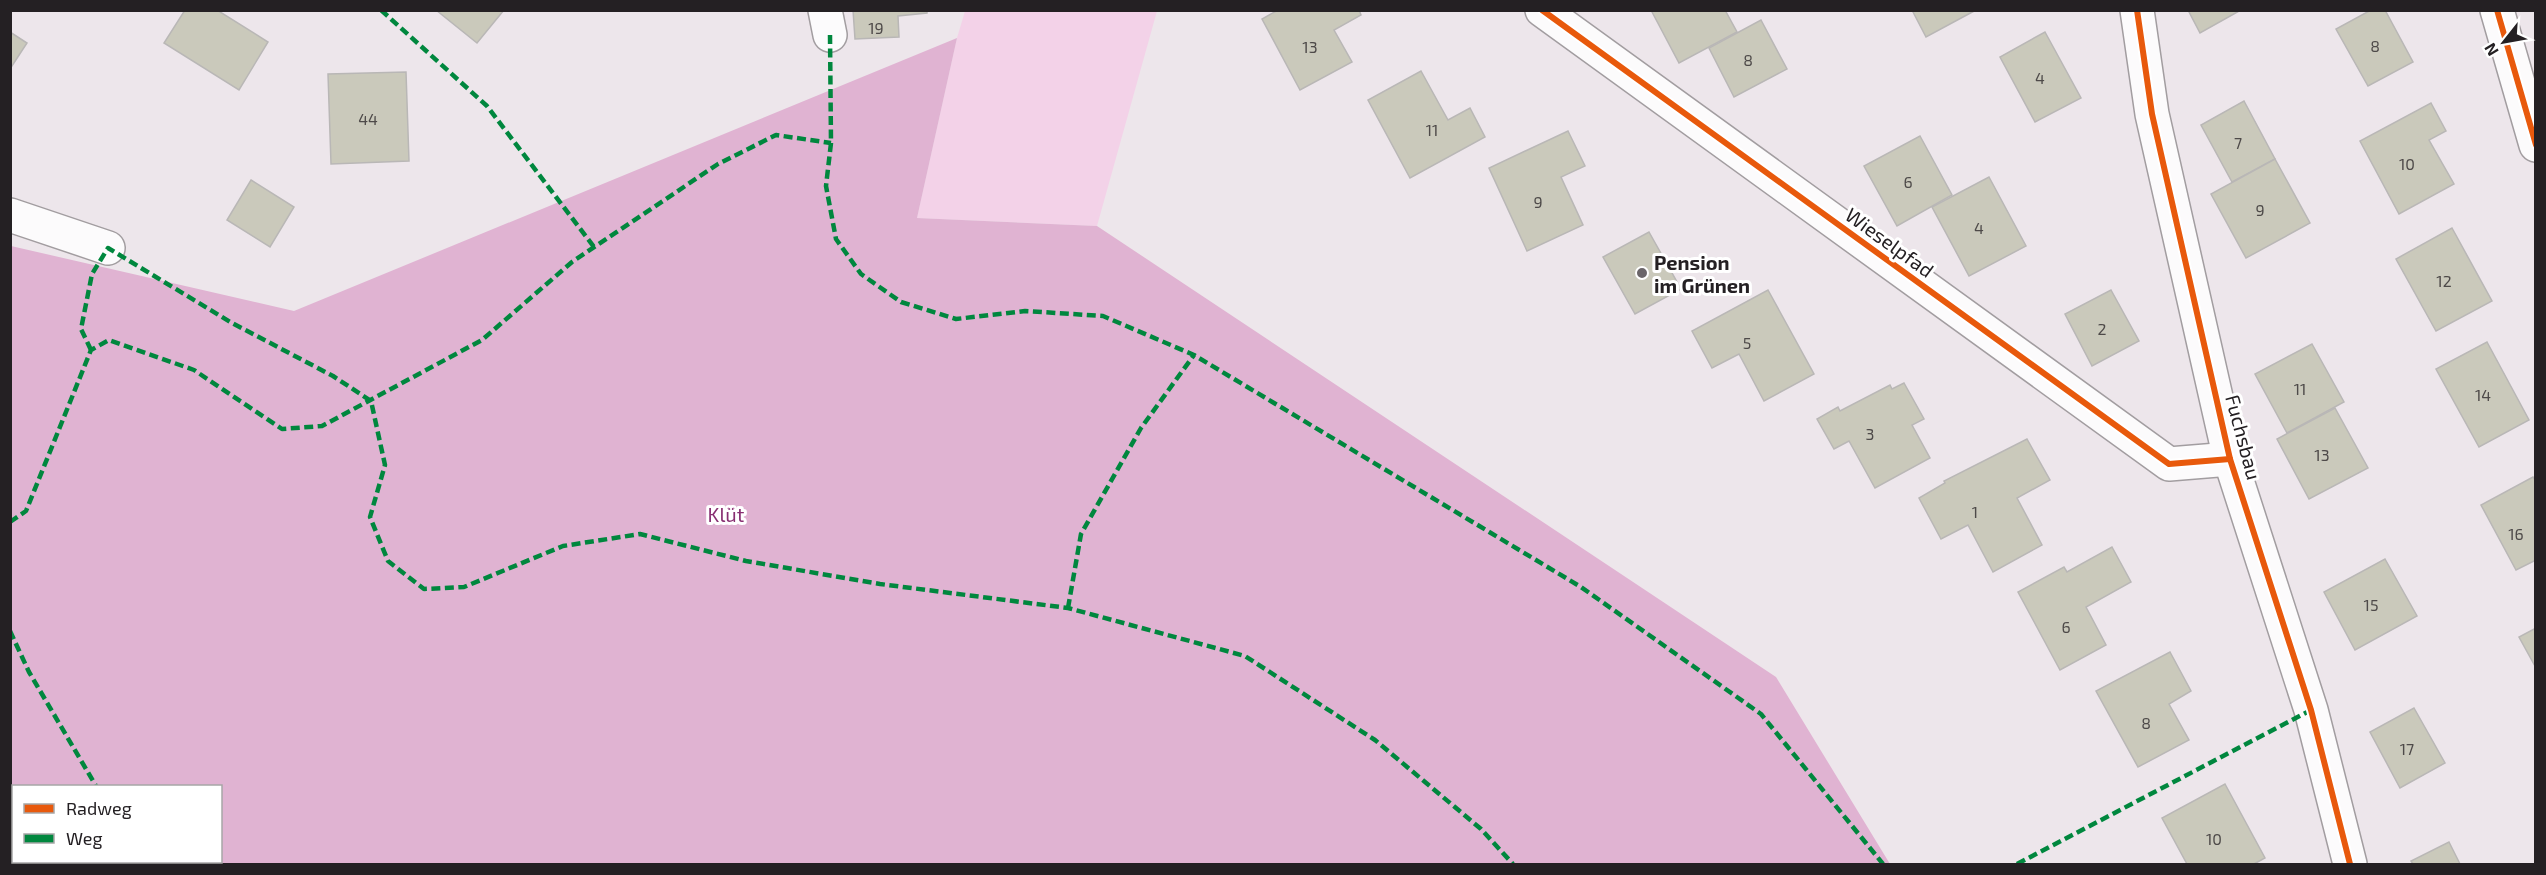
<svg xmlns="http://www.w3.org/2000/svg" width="2546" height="875" font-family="'Exo 2',sans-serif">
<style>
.green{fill:#f3d2e8}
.forest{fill:#e0b3d2;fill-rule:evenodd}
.building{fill:#cac9bb;stroke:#b9b7b6;stroke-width:1.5}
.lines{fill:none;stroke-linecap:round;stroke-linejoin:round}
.minor-casing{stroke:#a29da0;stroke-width:36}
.minor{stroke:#fcfbfc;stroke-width:33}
.quiet{stroke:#00873e;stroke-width:4.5;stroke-dasharray:9 4.5;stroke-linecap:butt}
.cycleway-casing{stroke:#fff;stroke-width:10}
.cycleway{stroke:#e8590c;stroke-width:6}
.poi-dot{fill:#6a6569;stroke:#fff;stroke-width:2}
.labels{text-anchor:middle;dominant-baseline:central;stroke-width:6;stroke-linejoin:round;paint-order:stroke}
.number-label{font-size:16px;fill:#4e4a49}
.street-label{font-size:20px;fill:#242023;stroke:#fff}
.poi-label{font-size:20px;font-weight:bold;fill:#242023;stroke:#fff;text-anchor:start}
.park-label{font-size:20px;fill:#882f72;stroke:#fff}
</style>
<rect width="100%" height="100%" fill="#ede6eb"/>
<polygon class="green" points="965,11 1157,11 1097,226 917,218 957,38"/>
<path class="forest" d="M 957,38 L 917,218 L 1097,226 L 1776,677 L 1890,864 L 11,864 L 11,246 L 294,311 ZM 14,786 L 220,786 L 220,862 L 14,862 Z"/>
<g class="building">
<polygon points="185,10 217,10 268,42 239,90 164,43"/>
<polygon points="436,10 504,10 477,43"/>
<polygon points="853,10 927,10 927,13 898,16 899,37 855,39"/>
<polygon points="1278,10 1359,10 1361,15 1334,30 1352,62 1300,90 1262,19"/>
<polygon points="1651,10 1725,10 1737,32 1679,63"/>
<polygon points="1912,10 1976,10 1926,37"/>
<polygon points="2188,10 2241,10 2200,33"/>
<polygon points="2371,10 2385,10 2413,62 2368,86 2336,29"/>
<polygon points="1761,20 1787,69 1734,97 1709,48"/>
<polygon points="10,32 27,43 10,69"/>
<polygon points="2045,32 2081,98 2035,122 2000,57"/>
<polygon points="1421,71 1448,120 1470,108 1485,137 1410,178 1368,100"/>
<polygon points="406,72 409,161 331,164 328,74"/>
<polygon points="2244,101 2275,159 2232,182 2201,125"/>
<polygon points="2431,103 2446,131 2429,140 2454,184 2399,214 2360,141"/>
<polygon points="1568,131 1585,166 1561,177 1583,225 1527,251 1489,168"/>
<polygon points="1920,136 1952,195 1897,226 1864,166"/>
<polygon points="2275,159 2310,223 2246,258 2211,194"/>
<polygon points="1989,177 2026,246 1969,276 1932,207"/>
<polygon points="251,180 294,207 270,247 227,220"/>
<polygon points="2452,228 2492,301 2436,331 2396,259"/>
<polygon points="1649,232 1681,289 1635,314 1603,257"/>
<polygon points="1768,290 1814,374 1764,401 1739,354 1712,368 1692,331"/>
<polygon points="2111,290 2139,341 2092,366 2065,314"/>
<polygon points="2487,342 2529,420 2479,447 2436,369"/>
<polygon points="2312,344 2344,402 2287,433 2255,374"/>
<polygon points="1904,383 1924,419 1912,425 1930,458 1875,488 1849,441 1834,449 1817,419 1838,407 1840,411 1890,385 1892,389"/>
<polygon points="2335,408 2368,468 2309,499 2277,439"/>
<polygon points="2027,439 2050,480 2017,498 2042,545 1993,572 1968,525 1941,539 1919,498 1945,483 1944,481"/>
<polygon points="2533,477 2536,481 2536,560 2516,570 2481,505"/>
<polygon points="2112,547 2131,582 2086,607 2106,645 2060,670 2018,592 2064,567 2067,572"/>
<polygon points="2385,559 2417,616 2355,650 2324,592"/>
<polygon points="2536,628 2536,668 2519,637"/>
<polygon points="2170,652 2191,691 2169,704 2189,740 2138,767 2096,691"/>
<polygon points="2414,708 2445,763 2400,788 2370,732"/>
<polygon points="2225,784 2265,858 2254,864 2187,864 2162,818"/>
<polygon points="2449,842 2460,864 2413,864 2411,861"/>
</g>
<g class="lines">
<g class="minor-casing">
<g id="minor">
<polyline points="825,10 830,35"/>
<polyline points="1542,10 2169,464 2230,459"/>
<polyline points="2137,10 2152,114 2230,459 2311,710 2350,864"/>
<polyline points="2497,10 2536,145"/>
<polyline points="10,215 108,248"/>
</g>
</g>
<use href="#minor" class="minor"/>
<g class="quiet">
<polyline points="381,10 487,106 594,247"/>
<polyline points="830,35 831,143 826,186 836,239 861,274 901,302 956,319 1025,311 1103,316 1194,355 1581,587 1761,714 1883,864"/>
<polyline points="91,350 81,329 92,274 108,248 232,323 333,376 371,401 385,465 370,517 388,561 424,589 464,587 563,546 640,534 746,561 880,584 1068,608 1245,656 1375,740 1481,829 1513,864"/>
<polyline points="10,522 26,511 91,350 109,340 194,370 282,429 322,426 482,340 572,262 718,164 776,135 831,143"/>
<polyline points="1068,608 1081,534 1141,428 1194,355"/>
<polyline points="10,631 29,672 96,786"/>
<polyline points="162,862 165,864"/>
<polyline points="2017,864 2311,710"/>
</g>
<g class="cycleway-casing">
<g id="cycleway">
<polyline points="1542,10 2169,464 2230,459"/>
<polyline points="2137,10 2152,114 2230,459 2311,710 2350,864"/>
<polyline points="2497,10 2536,145"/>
</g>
</g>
<use href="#cycleway" class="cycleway"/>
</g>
<circle class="poi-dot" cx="1642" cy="273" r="6"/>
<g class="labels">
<g class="number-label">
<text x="876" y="27">19</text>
<text x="2375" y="45">8</text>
<text x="1310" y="46">13</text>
<text x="1748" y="59">8</text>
<text x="2040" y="77">4</text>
<text x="368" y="118">44</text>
<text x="1432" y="129">11</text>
<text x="2238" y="142">7</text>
<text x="2407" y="163">10</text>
<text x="1908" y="181">6</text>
<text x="1538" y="201">9</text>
<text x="2260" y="209">9</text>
<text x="1979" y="227">4</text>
<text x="2444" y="280">12</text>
<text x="2102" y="328">2</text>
<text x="1747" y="342">5</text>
<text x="2300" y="388">11</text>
<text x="2483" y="394">14</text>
<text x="1870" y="433">3</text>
<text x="2322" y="454">13</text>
<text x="1975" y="511">1</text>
<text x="2516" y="533">16</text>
<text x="2371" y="604">15</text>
<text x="2066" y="626">6</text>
<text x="2146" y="722">8</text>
<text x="2407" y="748">17</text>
<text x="2214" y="838">10</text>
</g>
<g class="street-label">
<text transform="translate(1890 242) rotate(36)">Wieselpfad</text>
<text transform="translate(2244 437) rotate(75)">Fuchsbau</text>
</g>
<g class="poi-label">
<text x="1654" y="262">Pension<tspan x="1654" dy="23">im Grünen</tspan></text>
</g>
<g class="park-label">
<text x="726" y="514">Klüt</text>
</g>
</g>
<rect width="2546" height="875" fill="none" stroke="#242023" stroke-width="24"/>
<rect x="12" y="785" width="210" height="78" fill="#ffffff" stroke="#a7a6a7" stroke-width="1.5"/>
<rect x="24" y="804" width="30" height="9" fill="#e8590c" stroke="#a7a6a7" stroke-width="1.5"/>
<text x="66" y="815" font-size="18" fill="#242023">Radweg</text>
<rect x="24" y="834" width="30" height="9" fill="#00873e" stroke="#a7a6a7" stroke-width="1.5"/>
<text x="66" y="845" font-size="18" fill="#242023">Weg</text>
<g transform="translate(2504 42) rotate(239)" stroke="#ffffff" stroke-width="4.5" paint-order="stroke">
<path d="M0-4.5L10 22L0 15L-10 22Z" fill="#242023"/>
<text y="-9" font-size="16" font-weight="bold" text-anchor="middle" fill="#242023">N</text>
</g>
</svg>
